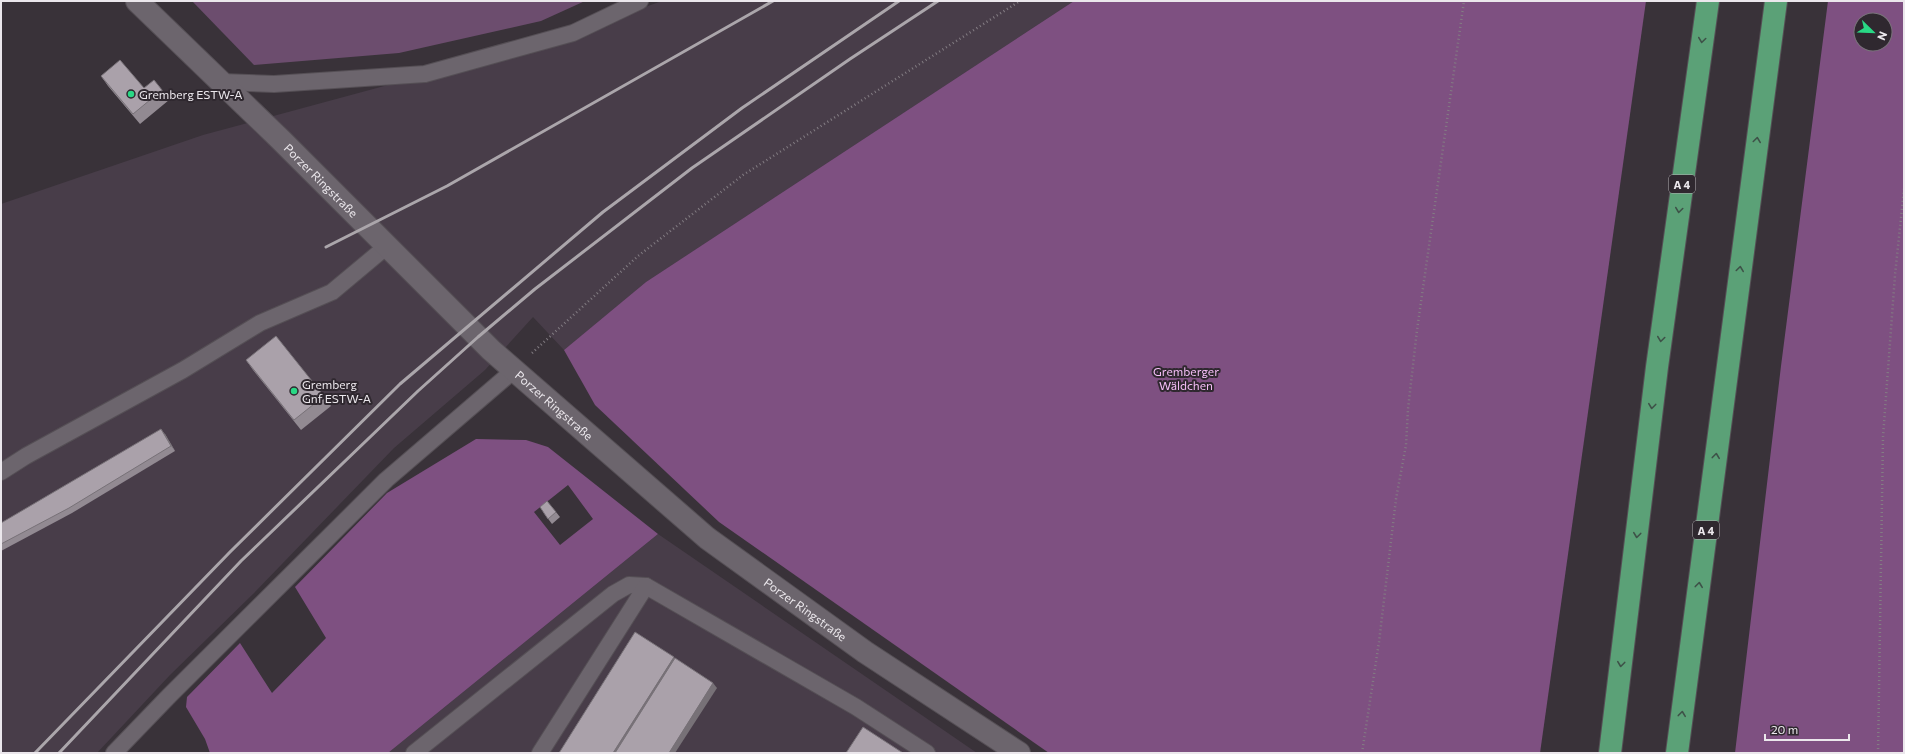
<svg xmlns="http://www.w3.org/2000/svg" width="1905" height="754" font-family="Commissioner,sans-serif">
<style>
.built{fill:#483d49}
.green{fill:#6c4d6e}
.forest{fill:#7e5081;fill-rule:evenodd}
.lines{fill:none;stroke-linecap:round;stroke-linejoin:round}
.lane-casing{stroke:#554f55;stroke-width:18}
.street-casing{stroke:#554f55;stroke-width:24}
.highway-casing{stroke:#554f55;stroke-width:24}
.path{stroke:#837d83;stroke-width:2.5;stroke-dasharray:1 3;stroke-linecap:butt}
.lane{stroke:#6c656d;stroke-width:16}
.street{stroke:#6c656d;stroke-width:22}
.highway{stroke:#5ba177;stroke-width:22}
.rail{stroke:#aba6ab;stroke-width:3}
.wall{fill:#928a92}
.shaded-wall{fill:#777177}
.building{fill:#aaa1aa;stroke:#777177}
.oneway{stroke:#3e5248}
.poi-dot{fill:#29d885;stroke:#2f282f;stroke-width:1.5}
.labels{text-anchor:middle;dominant-baseline:central;stroke-width:4;stroke-linejoin:round;paint-order:stroke}
.shield{fill:#2f282f;stroke:#b3aeb3;stroke-width:1}
.shield-label{font-size:11px;font-weight:bold;fill:#ebe7ec}
.poi-label{font-size:12px;fill:#ebe7ec;stroke:#2f282f;text-anchor:start}
.street-label{font-size:12px;fill:#ebe7ec;stroke:#2f282f}
.park-label{font-size:12px;fill:#f7bff9;stroke:#2f282f}
</style>
<rect width="100%" height="100%" fill="#393239"/>
<g class="built">
<polygon points="662,1 1074,1 646,282 564,350 533,317 485,370 394,448 253,594 170,675 97,753 1,753 1,204 203,135 547,42"/>
<polygon points="658,534 977,753 388,753"/>
</g>
<polygon class="green" points="192,1 585,1 541,21 399,53 254,65"/>
<g class="forest">
<polygon points="1074,1 1646,1 1540,753 1049,753 719,522 595,405 564,350 646,282"/>
<path d="M 1828,1 L 1904,1 L 1904,753 L 1735,753 L 1781,366 ZM 1861,20 L 1885,20 L 1885,44 L 1861,44 Z"/>
<path d="M 476,439 L 526,440 L 548,447 L 658,534 L 388,753 L 210,753 L 205,739 L 186,707 L 187,697 L 240,643 L 272,693 L 326,638 L 295,587 L 387,493 ZM 568,485 L 593,519 L 560,545 L 534,512 Z"/>
</g>
<g class="lines">
<g class="lane-casing">
<g id="lane">
<polyline points="221,82 274,84 425,74 573,33 640,1"/>
<polyline points="1,472 26,456 183,370 260,323 332,292 387,246"/>
<polyline points="114,753 169,696 386,480 513,371"/>
<polyline points="414,753 613,594 629,585 646,586 856,707 927,753"/>
<polyline points="540,753 646,586"/>
</g>
</g>
<g class="street-casing">
<g id="street">
<path id="s1" d="M 137,1 L 281,140 L 491,350 L 707,538 L 865,652 L 1019,753"/>
</g>
</g>
<g class="highway-casing">
<g id="highway">
<polyline points="1610,753 1657,367 1708,1"/>
<polyline points="1677,753 1776,1"/>
</g>
</g>
<g class="path">
<polyline points="532,353 638,256 743,175 1020,1"/>
<polyline points="1362,753 1379,642 1396,499 1406,445 1408,409 1417,330 1464,1"/>
<polyline points="1878,753 1883,437 1895,275 1904,189"/>
</g>
<use href="#lane" class="lane"/>
<use href="#street" class="street"/>
<use href="#highway" class="highway"/>
<g class="rail">
<polyline points="326,247 447,186 773,1"/>
<polyline points="35,753 230,552 400,384 603,212 742,108 899,1"/>
<polyline points="59,753 241,561 418,391 478,337 535,289 692,168 850,59 938,1"/>
</g>
</g>
<g class="wall">
<polygon points="101,76 144,88 162,90 169,100 140,124 108,86"/>
<polygon points="246,360 324,396 331,406 301,430 253,370"/>
<polygon points="165,434 175,451 72,513 1,551 1,523"/>
<polygon points="543,512 556,512 560,517 552,524"/>
</g>
<g class="shaded-wall">
<polygon points="161,429 165,434 175,451 171,446"/>
<polygon points="674,657 677,662 619,753 613,753"/>
<polygon points="713,683 717,688 675,753 669,753"/>
</g>
<g class="building">
<polygon points="120,60 144,88 154,80 162,90 133,114 101,76"/>
<polygon points="276,336 324,396 294,420 246,360"/>
<polygon points="161,429 171,446 69,508 1,544 1,523"/>
<polygon points="547,501 556,512 548,519 540,507"/>
<polygon points="635,632 674,657 613,753 559,753"/>
<polygon points="675,658 713,683 669,753 615,753"/>
<polygon points="863,727 903,753 846,753"/>
</g>
<defs><path id="oneway-chevron" d="M-2-3.5L2.5 0L-2 3.5" fill="none" stroke-width="1.6" stroke-linecap="round" stroke-linejoin="round"/></defs>
<g class="oneway">
<use href="#oneway-chevron" transform="translate(1702 40) rotate(98)"/>
<use href="#oneway-chevron" transform="translate(1757 140) rotate(-82)"/>
<use href="#oneway-chevron" transform="translate(1679 210) rotate(98)"/>
<use href="#oneway-chevron" transform="translate(1740 269) rotate(-82)"/>
<use href="#oneway-chevron" transform="translate(1661 339) rotate(98)"/>
<use href="#oneway-chevron" transform="translate(1652 406) rotate(97)"/>
<use href="#oneway-chevron" transform="translate(1716 456) rotate(-83)"/>
<use href="#oneway-chevron" transform="translate(1637 535) rotate(97)"/>
<use href="#oneway-chevron" transform="translate(1699 585) rotate(-83)"/>
<use href="#oneway-chevron" transform="translate(1621 664) rotate(97)"/>
<use href="#oneway-chevron" transform="translate(1682 714) rotate(-83)"/>
</g>
<g class="poi-dot">
<circle cx="131" cy="94" r="4"/>
<circle cx="294" cy="391" r="4"/>
</g>
<g class="labels">
<g class="shield">
<rect x="1669" y="175" width="26" height="18" rx="3"/>
<rect x="1693" y="521" width="26" height="18" rx="3"/>
</g>
<g class="shield-label">
<text x="1682" y="184">A 4</text>
<text x="1706" y="530">A 4</text>
</g>
<g class="poi-label">
<text x="139" y="94">Gremberg ESTW-A</text>
<text x="302" y="384">Gremberg<tspan x="302" dy="14">Gnf ESTW-A</tspan></text>
</g>
<g class="street-label">
<text stroke="none"><textPath href="#s1" startOffset="257">Porzer Ringstraße</textPath></text>
<text stroke="none"><textPath href="#s1" startOffset="581">Porzer Ringstraße</textPath></text>
<text stroke="none"><textPath href="#s1" startOffset="905">Porzer Ringstraße</textPath></text>
</g>
<g class="park-label">
<text x="1186" y="371">Gremberger<tspan x="1186" dy="14">Wäldchen</tspan></text>
</g>
</g>
<rect width="1905" height="754" fill="none" stroke="#ebe7ec" stroke-width="4"/>
<g transform="translate(1873 32) rotate(113)"><circle r="19" fill="#2f282f" stroke="#7a747b"/>
<path d="M0-3L7 15L0 10L-7 15Z" fill="#29d885"/>
<text y="-6" font-size="11" font-weight="bold" text-anchor="middle" fill="#ebe7ec">N</text>
</g>
<path d="M1765 734v6h84v-6" fill="none" stroke="#ebe7ec" stroke-width="2"/>
<text x="1771" y="734" font-size="12" fill="#ebe7ec" stroke="#2f282f" stroke-width="3" paint-order="stroke">20 m</text>
</svg>
